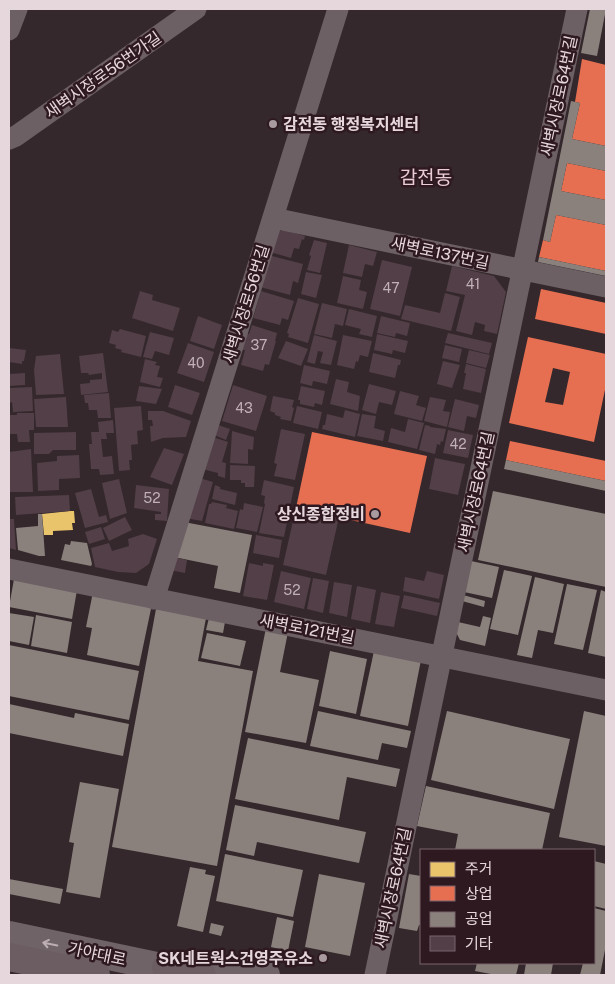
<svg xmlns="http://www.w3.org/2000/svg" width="615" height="984" font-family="'Public Sans','Noto Sans KR',sans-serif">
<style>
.homes{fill:#e9c46a}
.shops{fill:#e76f51;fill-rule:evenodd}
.industry{fill:#8a817c}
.building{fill:#523f47}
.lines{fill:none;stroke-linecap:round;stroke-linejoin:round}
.street{stroke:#6d6065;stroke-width:21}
.secondary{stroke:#706368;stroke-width:28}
.highway{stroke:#6c5d62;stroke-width:28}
.oneway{stroke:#bdaeb3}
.poi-dot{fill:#a89a9e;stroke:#2f1921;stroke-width:2}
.labels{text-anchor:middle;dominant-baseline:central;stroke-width:5;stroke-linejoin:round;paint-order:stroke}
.number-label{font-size:14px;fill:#c1b1b7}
.street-label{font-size:16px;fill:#e6d7dc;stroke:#2f1921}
.poi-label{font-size:16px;font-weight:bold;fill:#e6d7dc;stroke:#2f1921;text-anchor:end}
.quarter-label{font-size:19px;fill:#eaccd6;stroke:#2f1921}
</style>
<rect width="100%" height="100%" fill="#34282c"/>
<polygon class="homes" points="70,511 74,511 75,523 72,523 73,530 53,531 53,535 44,535 42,514"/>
<g class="shops">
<polygon points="582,59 606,65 606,146 572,139 580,103 575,102"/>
<polygon points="567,163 606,171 606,200 561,191"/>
<polygon points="556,215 606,225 606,271 539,257 543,240 550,242"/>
<polygon points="541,289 606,303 606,334 535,319"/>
<path d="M 528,337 L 606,354 L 606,385 L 594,442 L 509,423 ZM 553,368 L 570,372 L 563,405 L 545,402 Z"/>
<polygon points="312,432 427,456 410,533 296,508"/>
<polygon points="510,441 606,461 606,481 506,460"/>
</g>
<g class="industry">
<polygon points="590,9 606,9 597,56 581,53"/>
<polygon points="571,101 580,103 572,139 606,146 606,171 567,163 561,191 606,200 606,225 556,215 550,242 543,240"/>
<polygon points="539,257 606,271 606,276 538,262"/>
<polygon points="506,460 606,481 606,491 504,469"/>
<polygon points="493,491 606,514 606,587 478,560"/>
<polygon points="38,514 42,514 45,556 39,556 18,550 16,528 38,526"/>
<polygon points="184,522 252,535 240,593 214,588 218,566 174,557"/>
<polygon points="71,541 87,543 92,564 91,566 61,560 65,544 70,545"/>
<polygon points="471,561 499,567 492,598 464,592"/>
<polygon points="504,570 532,576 518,635 490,629"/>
<polygon points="535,577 564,584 553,633 538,630 532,658 517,655"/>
<polygon points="14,579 77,590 72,619 9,607"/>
<polygon points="567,584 597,590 583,650 554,644"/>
<polygon points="601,590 606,592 606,657 588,653"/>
<polygon points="93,592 152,604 139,666 87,655 92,628 86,627"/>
<polygon points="463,595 485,601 484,607 462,601"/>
<polygon points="156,609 206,618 198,661 253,671 217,866 112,847"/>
<polygon points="9,613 34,617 29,645 9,641"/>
<polygon points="36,615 72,622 67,653 31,646"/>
<polygon points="483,616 491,618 485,646 460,640 455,630 458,622 480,627"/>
<polygon points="209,618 225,622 223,633 206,630"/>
<polygon points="266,628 288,632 280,672 319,680 306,743 245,732"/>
<polygon points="207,633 246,641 240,666 201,658"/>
<polygon points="9,645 139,671 129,720 9,696"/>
<polygon points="330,651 367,659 356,714 319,706"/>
<polygon points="374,651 421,660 408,726 360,716"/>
<polygon points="9,704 74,718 75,713 129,724 123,756 9,733"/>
<polygon points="318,711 411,731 407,748 382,743 378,760 310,746"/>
<polygon points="447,711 570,739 554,809 431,780"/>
<polygon points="584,711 606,716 606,846 559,837"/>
<polygon points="248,738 400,769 396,787 347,777 339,820 235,799"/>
<polygon points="80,782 119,789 100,898 66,892 74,843 69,842"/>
<polygon points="426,786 550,813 542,850 455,850 458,834 417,826"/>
<polygon points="235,805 366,832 359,863 257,842 254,856 226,850"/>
<polygon points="225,854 303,870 293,917 216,901"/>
<polygon points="594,861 606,864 606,909 594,906"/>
<polygon points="190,867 206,870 205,874 215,876 203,932 177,926"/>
<polygon points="319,874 365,883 350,956 305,947"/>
<polygon points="409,874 421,876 421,925 419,925 417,931 399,928"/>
<polygon points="9,879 63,889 60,904 9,894"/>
<polygon points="594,908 606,911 606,945 600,975 580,975 583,963 594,963"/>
<polygon points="277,917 294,921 288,951 271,947"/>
<polygon points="211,923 224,926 221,936 209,933"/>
<polygon points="477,963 519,963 516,975 496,975 475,971"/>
<polygon points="526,963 553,963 551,975 524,975"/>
</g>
<g class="building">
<polygon points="285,230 305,236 304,240 302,239 299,249 294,248 291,258 270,252 276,231"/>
<polygon points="314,240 327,243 320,273 307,270 311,256 309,255"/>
<polygon points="349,245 377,252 373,266 365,264 362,277 343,273"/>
<polygon points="268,255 303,264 298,283 293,281 290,295 260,287"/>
<polygon points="382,260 412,267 400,316 370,309"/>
<polygon points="452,266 494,276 506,292 497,334 484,331 485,325 475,322 472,335 456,331 465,295 446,291"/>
<polygon points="306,272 322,275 316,298 301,294"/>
<polygon points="343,276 361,280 359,290 367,292 363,309 337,303"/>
<polygon points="140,291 153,295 152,300 180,308 173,331 132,318"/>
<polygon points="261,291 294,301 288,320 282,318 280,325 253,318"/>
<polygon points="445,293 460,297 451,331 401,319 405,305 440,313"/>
<polygon points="298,298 319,304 308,343 288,337 289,334 287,333"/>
<polygon points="322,303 347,309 343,326 335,324 332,338 314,334"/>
<polygon points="349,309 377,316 372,337 359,334 361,329 345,325"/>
<polygon points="198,316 222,325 214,349 190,341"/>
<polygon points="381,316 410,323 407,336 396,333 395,337 377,333"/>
<polygon points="252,325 277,333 275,341 276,341 269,365 265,364 263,371 241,365 245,350 242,350 247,333 249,334"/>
<polygon points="120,329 146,336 141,357 121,352 122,350 115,348 116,345 109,343 112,330 118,332"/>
<polygon points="150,332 174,338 169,355 155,351 152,359 143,357"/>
<polygon points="448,333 492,343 489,354 445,343"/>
<polygon points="377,334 408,341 405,353 393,350 392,354 374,350"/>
<polygon points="314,335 337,341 331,365 320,363 323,352 318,351 315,364 307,362"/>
<polygon points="343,335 372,341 368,357 360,355 358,362 356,361 354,369 337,365"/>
<polygon points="286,341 308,349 301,366 278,358"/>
<polygon points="188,343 214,352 204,382 177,373"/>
<polygon points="445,345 462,349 459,362 442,358"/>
<polygon points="9,348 26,350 24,361 22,361 22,364 9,362"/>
<polygon points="469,350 490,355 486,368 466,363"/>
<polygon points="103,353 108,392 81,395 80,384 90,383 90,380 102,379 102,373 89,375 88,373 81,373 79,356"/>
<polygon points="373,353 401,360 400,365 398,365 395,378 369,372"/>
<polygon points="60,354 64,394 36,395 34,370 36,356"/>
<polygon points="145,359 157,362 155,365 160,366 157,377 163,378 160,387 140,382"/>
<polygon points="443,361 460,365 452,388 437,384"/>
<polygon points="466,364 486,369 481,393 463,389 466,373 464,373"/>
<polygon points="304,365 330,371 327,384 313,381 312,386 300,383"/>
<polygon points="25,373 25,385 9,386 9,374"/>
<polygon points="336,379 349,382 347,392 360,396 358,411 330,404"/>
<polygon points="369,384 396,391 392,405 379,402 376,414 362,410"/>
<polygon points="175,385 200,393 192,415 168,407"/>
<polygon points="233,385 267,396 256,431 222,421"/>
<polygon points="139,386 162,389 156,404 136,401"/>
<polygon points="301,386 325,391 322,405 315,403 314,407 300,404 300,400 298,400"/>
<polygon points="32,387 33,411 13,412 12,402 9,403 9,388"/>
<polygon points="400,391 419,396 416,405 426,408 422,421 394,414"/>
<polygon points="109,393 111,418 98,418 97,410 89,410 88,403 85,403 84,395"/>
<polygon points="273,396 294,400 292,407 294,408 291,421 280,419 281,417 275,415 275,413 270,411"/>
<polygon points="66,397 68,427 36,427 34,399"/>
<polygon points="430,397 446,400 443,411 450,412 447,427 424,421"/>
<polygon points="455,399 479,405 476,418 467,416 464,431 448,427"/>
<polygon points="141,406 143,430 137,431 138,444 131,445 132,460 129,460 130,470 119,471 114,408"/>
<polygon points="297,406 322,412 318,429 293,423"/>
<polygon points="345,410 360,414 355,437 322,429 323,425 325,425 327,414 343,418"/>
<polygon points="148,411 163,411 191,421 186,437 163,438 151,442 150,426 153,426 152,420 148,420"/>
<polygon points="17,413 34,413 34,430 29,430 30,442 18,442 17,434 9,434 9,415 17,415"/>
<polygon points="362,414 376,416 374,428 385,431 383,441 357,436"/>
<polygon points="408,419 424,423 417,449 388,442 391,428 405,432"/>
<polygon points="113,420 114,433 106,433 107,439 101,439 103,457 112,456 114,474 100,475 99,469 91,469 89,444 92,444 91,432 99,432 98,422"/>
<polygon points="218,425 230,429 226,440 214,435"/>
<polygon points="425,425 430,426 430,427 446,429 443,442 441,441 440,445 437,444 435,454 419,450"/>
<polygon points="281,429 305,434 295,480 274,476 277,464 274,463"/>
<polygon points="448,430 473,435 468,458 443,453"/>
<polygon points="232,431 254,437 253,450 248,449 248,464 230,463"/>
<polygon points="76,432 76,450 53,450 49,454 34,454 34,433"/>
<polygon points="213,437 228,442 222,462 226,463 225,478 218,476 218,473 202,469"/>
<polygon points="164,448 184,454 172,485 150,477"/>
<polygon points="31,449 33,492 9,492 9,452"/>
<polygon points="79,455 80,478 59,479 59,490 38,491 37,463 57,461 57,456"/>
<polygon points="435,458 465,464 458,495 429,489"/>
<polygon points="230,465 255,466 254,487 245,487 245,483 241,483 241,480 230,480"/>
<polygon points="196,477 213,482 202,521 185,518"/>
<polygon points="119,479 127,513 110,519 102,483"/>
<polygon points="264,480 294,487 284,537 259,533 265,504 264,503 265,496 261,495"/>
<polygon points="136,485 169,489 167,521 155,520 155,514 161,514 161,512 134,508"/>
<polygon points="215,485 220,487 220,489 237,493 235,505 212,499"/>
<polygon points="91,489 99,517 106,515 108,522 85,528 75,493"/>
<polygon points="69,495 70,511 16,515 15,497"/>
<polygon points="212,502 227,505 226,508 238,511 234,529 205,523 209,504 211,504"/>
<polygon points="244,503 263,507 257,532 236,528 240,509 243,510"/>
<polygon points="296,508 339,517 326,575 283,565"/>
<polygon points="125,517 132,530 109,541 103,528"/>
<polygon points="9,519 14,519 16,550 9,548"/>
<polygon points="101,527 105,539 89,544 85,532"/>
<polygon points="143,534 157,539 149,564 136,573 118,572 95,567 91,548 109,543 112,551 129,546 128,539"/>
<polygon points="256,535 282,540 279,558 253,553"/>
<polygon points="174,557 187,560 185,573 170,570"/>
<polygon points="249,563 263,566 263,563 274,565 267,600 243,596"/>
<polygon points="281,571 311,578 304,609 274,602"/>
<polygon points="427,571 444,575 439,599 403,591 405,577 424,581"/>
<polygon points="313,578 329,581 323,613 307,609"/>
<polygon points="334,582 352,585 347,617 329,613"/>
<polygon points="357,586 376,590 370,623 351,619"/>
<polygon points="381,592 400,596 394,627 375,624"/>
<polygon points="404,595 440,603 437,616 401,608"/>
</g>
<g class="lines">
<g class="street">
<polyline points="9,30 17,9"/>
<polyline points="9,139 16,136 196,9"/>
<polyline points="273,218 606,287"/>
<polyline points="9,569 606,690"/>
<polyline points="154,599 338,9"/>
<polyline points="375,975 577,9"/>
</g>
<g class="secondary">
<polyline points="9,935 166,968 185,975"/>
<polyline points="178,968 243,970 266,975"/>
</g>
<g class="highway">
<polyline points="9,957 96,975"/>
<polyline points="166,968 202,975"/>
</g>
</g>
<defs><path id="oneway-shaft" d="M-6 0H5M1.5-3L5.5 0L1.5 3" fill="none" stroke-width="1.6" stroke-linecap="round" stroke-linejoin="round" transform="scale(1.25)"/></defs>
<use class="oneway" href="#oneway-shaft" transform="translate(50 944) rotate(-168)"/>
<g class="poi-dot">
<circle cx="273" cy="124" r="5"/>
<circle cx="375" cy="514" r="5"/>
<circle cx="323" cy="958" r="5"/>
</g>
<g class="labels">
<g class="number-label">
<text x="473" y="284">41</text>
<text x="391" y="288">47</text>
<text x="259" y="345">37</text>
<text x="196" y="363">40</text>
<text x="244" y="408">43</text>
<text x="458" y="444">42</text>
<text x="152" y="498">52</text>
<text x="292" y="590">52</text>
</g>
<g class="street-label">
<text transform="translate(103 75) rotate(-35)">새벽시장로56번가길</text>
<text transform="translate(559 96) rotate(-78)">새벽시장로64번길</text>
<text transform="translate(440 253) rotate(12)">새벽로137번길</text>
<text transform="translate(246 304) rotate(-73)">새벽시장로56번길</text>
<text transform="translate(476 492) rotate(-78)">새벽시장로64번길</text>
<text transform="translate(307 629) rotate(11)">새벽로121번길</text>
<text transform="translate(393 888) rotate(-78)">새벽시장로64번길</text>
<text transform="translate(97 954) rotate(12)">가야대로</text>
</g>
<g class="poi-label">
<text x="283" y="124" text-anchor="start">감전동 행정복지센터</text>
<text x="365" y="514">상신종합정비</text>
<text x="313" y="958">SK네트웍스건영주유소</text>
</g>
<g class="quarter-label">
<text x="426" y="177">감전동</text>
</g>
</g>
<rect width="615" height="984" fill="none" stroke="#e6d7dc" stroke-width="20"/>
<rect x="420" y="849" width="175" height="115" fill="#2f1921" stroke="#78656c"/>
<rect x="430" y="862" width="25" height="15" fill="#e9c46a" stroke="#78656c"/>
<text x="465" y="874" font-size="15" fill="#e6d7dc">주거</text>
<rect x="430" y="886" width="25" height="15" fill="#e76f51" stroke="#78656c"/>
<text x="465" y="899" font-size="15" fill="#e6d7dc">상업</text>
<rect x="430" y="912" width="25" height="15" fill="#8a817c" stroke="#78656c"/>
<text x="465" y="924" font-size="15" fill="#e6d7dc">공업</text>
<rect x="430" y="936" width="25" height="15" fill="#523f47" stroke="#78656c"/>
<text x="465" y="949" font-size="15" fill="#e6d7dc">기타</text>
</svg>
